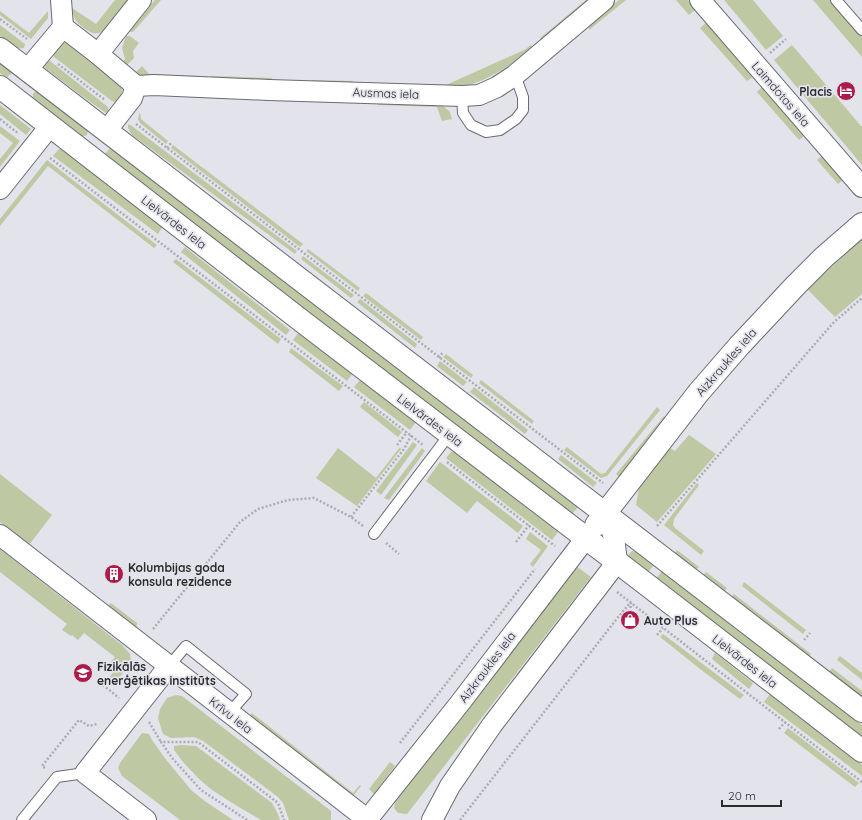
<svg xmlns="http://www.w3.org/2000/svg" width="862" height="820" font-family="Quicksand,sans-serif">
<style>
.green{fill:#bec8a3}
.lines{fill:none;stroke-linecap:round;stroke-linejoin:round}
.lane-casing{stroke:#6b6b72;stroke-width:12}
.street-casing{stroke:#6b6b72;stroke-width:22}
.secondary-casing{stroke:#6b6b72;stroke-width:24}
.path{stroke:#acacb2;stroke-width:2.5;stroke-dasharray:2 2;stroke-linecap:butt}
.lane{stroke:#fff;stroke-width:10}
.street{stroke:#fff;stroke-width:20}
.secondary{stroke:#fff;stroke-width:22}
.labels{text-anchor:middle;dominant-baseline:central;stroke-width:3.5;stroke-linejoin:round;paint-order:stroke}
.poi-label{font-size:12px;font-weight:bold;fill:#2b2b2e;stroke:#e3e3eb;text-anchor:start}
.street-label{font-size:12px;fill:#2b2b2e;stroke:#e3e3eb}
</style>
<rect width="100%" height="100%" fill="#e3e3eb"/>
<g class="green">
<path d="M 115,0 L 132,0 C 126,8 107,32 99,33 C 93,34 89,32 84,28 C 75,21 74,19 72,8 L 96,24 Z"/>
<polygon points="155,0 161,0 133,32 129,32"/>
<polygon points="586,0 591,0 542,40 540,38"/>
<polygon points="619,0 626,0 589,30 589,26"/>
<polygon points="676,0 688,0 696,9 689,15"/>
<polygon points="724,0 753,0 783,36 766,50"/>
<polygon points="813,0 830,0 862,37 862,57"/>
<polygon points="0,11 29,33 48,11 48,18 31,39 0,15"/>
<polygon points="707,22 753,77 747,81 700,28"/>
<path d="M 0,25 L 25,44 L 24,48 C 14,50 7,42 0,36 Z"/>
<polygon points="126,36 130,36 139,43 133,51 134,58 127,65 129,68 121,65 125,59 122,48"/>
<path d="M 66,42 L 73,44 L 120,82 C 123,92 123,93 117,103 L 112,101 L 54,57 L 52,51 L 59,44 Z"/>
<path d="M 531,45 L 533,48 C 511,64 487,83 459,87 C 450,88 440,87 431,87 L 432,84 L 446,85 L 524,50 Z"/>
<polygon points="792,45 861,126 862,126 862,165 774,60"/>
<polygon points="45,61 50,61 108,107 109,112 106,113 86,99 45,68 44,65"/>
<polygon points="0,62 13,72 6,78 0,73"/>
<polygon points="142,66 149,74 200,76 199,78 135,76 135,73"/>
<polygon points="211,76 272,78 271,81 210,78"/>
<polygon points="312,80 353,81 353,85 312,83"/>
<polygon points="762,87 804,136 799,140 757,92"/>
<polygon points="39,91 88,130 87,135 81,137 33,99 33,93"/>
<polygon points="378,102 442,105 450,112 452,119 442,121 437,107 378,105"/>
<polygon points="0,105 31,129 26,135 0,114"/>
<polygon points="140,112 141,119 168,141 166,144 140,123 138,119"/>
<polygon points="128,124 132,126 297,251 295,254 132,135 128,128"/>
<polygon points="0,126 20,141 0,167 0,159 13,143 0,133"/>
<polygon points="173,145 303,244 300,247 171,148"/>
<polygon points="111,147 578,507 572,514 104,155"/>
<polygon points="59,149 65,150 163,226 158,234 53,156"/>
<polygon points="822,156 843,180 838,184 817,160"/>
<polygon points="47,160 157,245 154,248 48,166 0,226 0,219"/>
<polygon points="862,239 862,294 835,317 807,289"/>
<polygon points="185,247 290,330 286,335 181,252"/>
<polygon points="308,249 360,288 358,291 306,251"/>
<polygon points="303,256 354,295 351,298 301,259"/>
<polygon points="176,259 281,339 278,344 173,262"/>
<polygon points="366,293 423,337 421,340 363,296"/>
<polygon points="360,299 417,344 415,348 357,302"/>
<polygon points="299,332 353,373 347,381 293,340"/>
<polygon points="291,348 343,386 339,391 289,352"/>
<polygon points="446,354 473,375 471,378 443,357"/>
<polygon points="440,361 467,382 463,386 437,366"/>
<polygon points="361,379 416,422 410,430 354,387"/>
<polygon points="481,380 534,421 532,424 479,383"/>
<polygon points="474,387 528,430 525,434 470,392"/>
<polygon points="364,402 402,432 398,437 360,407"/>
<polygon points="657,407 660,410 607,476 601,478 564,450 567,447 601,474 605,473"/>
<polygon points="664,416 667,419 619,477 616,474"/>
<polygon points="689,435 716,454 657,522 636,505 639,488 668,447 675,451"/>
<polygon points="413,442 417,445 381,495 376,491"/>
<polygon points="400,447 401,449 357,506 316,478 338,448 376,478"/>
<polygon points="422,448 425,451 389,500 384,498"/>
<polygon points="451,452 455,452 558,532 552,540 446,458"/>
<polygon points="561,455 597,483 593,487 558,459"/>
<polygon points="440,462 523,526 518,533 477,501 467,513 426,481"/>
<polygon points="0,474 52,515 29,545 0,522"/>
<polygon points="697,483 699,485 674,519 673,525 675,528 704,551 701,555 664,525"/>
<polygon points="530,532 548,546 533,567 530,564 541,550 526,539"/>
<polygon points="0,549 122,645 130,654 131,661 114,685 108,679 115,670 109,664 115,657 84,633 78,640 72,635 71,636 62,630 67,624 0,572"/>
<polygon points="677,550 699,567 695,571 673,555"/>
<polygon points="632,551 636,552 654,565 647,573 630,559 628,556 630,553"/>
<polygon points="576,566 591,577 407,814 398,813 394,808 396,800"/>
<polygon points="662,571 862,725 862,739 655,580"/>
<polygon points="706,572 727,588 723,593 702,576"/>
<polygon points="744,582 806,630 803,634 742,586"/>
<polygon points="734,594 811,654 808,658 730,599"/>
<polygon points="111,603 137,623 136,632 106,609"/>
<polygon points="663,634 744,695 740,699 704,672 660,637"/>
<polygon points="715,653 753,683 749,689 712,659"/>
<polygon points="840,656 862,673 862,680 837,660"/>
<polygon points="832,668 862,691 862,698 829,672"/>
<polygon points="770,694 862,765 862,776 764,702"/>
<polygon points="176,695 182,696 331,811 331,820 289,820 283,803 278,797 203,741 194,737 171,738 163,734 158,718 160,709 167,698"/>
<polygon points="252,713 353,793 360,785 361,786 353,796 250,716"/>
<polygon points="788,728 859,783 855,787 784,733"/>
<polygon points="142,733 149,734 152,740 164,757 191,790 206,802 233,820 180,820 122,776 118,768 120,763"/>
<polygon points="181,745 196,746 272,803 278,814 280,820 261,820 237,806 212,790 199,779 183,762 174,750 174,746"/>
<polygon points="390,762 395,766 374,794 369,789"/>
</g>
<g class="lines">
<g class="lane-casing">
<g id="lane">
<polyline points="836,0 862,30"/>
<polyline points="462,96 463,113 471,125 486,132 500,130 516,119 523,110 523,97 515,75"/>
<polyline points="374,534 449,435"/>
<polyline points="169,666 186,646 246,694 229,713"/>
<polyline points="22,820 57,777 85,773"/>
</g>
</g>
<g class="street-casing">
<g id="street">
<polyline points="61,0 63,27"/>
<polyline points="700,0 862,187"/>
<polyline points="63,27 98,54 136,86"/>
<polyline points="98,54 141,0"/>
<polyline points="27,70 63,27"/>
<polyline points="136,86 154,85 269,90 462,96 479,95 497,87 515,75 604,0"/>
<polyline points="107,130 132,98 136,86"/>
<polyline points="0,189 50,126"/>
<polyline points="0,535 368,820"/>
<polyline points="146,820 85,773 169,666"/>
<polyline points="367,820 460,703 586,538"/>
<polyline points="432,820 450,786 492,725 617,562 614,537 605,513"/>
</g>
</g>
<g class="secondary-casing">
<g id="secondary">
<polyline points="0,49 862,711"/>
<polyline points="0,87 303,322 646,584 862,751"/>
<polyline points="596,525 699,392 739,346 796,285 824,257 862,224"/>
</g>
</g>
<g class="path">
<polyline points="0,19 27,39"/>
<polyline points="770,53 786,39"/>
<polyline points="58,64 105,100"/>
<polyline points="0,119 19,134"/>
<polyline points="136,124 603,483"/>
<polyline points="167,148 171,143"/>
<polyline points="50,158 423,445"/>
<polyline points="439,358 443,352"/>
<polyline points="397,445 407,432"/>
<polyline points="447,462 555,546"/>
<polyline points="351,517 404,449 412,434"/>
<polyline points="657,526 834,322 862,298"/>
<polyline points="516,542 529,525"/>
<polyline points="386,543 399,554"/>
<polyline points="617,592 862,782"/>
<polyline points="630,616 631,603"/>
<polyline points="153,629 240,522 258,509 288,500 314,498 351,517 363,526"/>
<polyline points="657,635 663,628"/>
<polyline points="804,640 810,633"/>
<polyline points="103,685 119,698"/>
<polyline points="149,722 161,742"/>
<polyline points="779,729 785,722"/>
<polyline points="400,743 535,569"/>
<polyline points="45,768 42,766 79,720 89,726 97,724"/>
<polyline points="247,820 201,790 173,759 161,742 198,742 278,803 284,820"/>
<polyline points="460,820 619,616 631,602"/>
</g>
<use href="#lane" class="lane"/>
<use href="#street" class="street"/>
<use href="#secondary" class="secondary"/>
</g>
<defs>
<g id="hotel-disc" transform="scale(1)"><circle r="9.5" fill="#ad1b4b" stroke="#e3e3eb"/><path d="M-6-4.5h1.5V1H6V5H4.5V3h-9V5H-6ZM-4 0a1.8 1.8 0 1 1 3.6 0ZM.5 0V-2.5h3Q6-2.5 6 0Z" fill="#fff"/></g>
<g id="building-disc" transform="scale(1)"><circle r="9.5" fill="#ad1b4b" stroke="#e3e3eb"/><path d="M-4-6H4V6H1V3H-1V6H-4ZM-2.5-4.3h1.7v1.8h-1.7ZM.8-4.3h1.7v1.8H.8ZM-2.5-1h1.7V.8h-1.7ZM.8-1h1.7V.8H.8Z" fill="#fff"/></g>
<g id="shop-disc" transform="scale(1)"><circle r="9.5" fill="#ad1b4b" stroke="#e3e3eb"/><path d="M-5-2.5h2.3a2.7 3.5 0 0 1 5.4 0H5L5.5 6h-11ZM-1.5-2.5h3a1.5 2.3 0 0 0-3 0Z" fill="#fff"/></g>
<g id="university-disc" transform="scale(1)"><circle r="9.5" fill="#ad1b4b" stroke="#e3e3eb"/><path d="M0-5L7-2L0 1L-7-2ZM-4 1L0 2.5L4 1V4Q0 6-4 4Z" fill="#fff"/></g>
</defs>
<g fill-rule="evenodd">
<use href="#hotel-disc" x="846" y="91"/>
<use href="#building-disc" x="114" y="574"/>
<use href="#shop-disc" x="630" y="620"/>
<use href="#university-disc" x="83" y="673"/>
</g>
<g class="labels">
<g class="poi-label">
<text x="832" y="91" text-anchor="end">Placis</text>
<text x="128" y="567">Kolumbijas goda<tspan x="128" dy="14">konsula rezidence</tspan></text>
<text x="644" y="620">Auto Plus</text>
<text x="97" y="666">Fizikālās<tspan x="97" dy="14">enerģētikas institūts</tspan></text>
</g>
<g class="street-label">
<text transform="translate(386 93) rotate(2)">Ausmas iela</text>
<text transform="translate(781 94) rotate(49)">Laimdotas iela</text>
<text transform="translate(174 222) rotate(38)">Lielvārdes iela</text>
<text transform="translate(726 362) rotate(-49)">Aizkraukles iela</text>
<text transform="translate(430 420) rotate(37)">Lielvārdes iela</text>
<text transform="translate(745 661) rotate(38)">Lielvārdes iela</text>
<text transform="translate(487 667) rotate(-53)">Aizkraukles iela</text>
<text transform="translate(231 715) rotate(38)">Krīvu iela</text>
</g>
</g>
<path d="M722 800v6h59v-6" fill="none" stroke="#2b2b2e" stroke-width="2"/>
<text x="728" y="800" font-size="12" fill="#2b2b2e" stroke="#e3e3eb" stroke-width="3" paint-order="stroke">20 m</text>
</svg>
